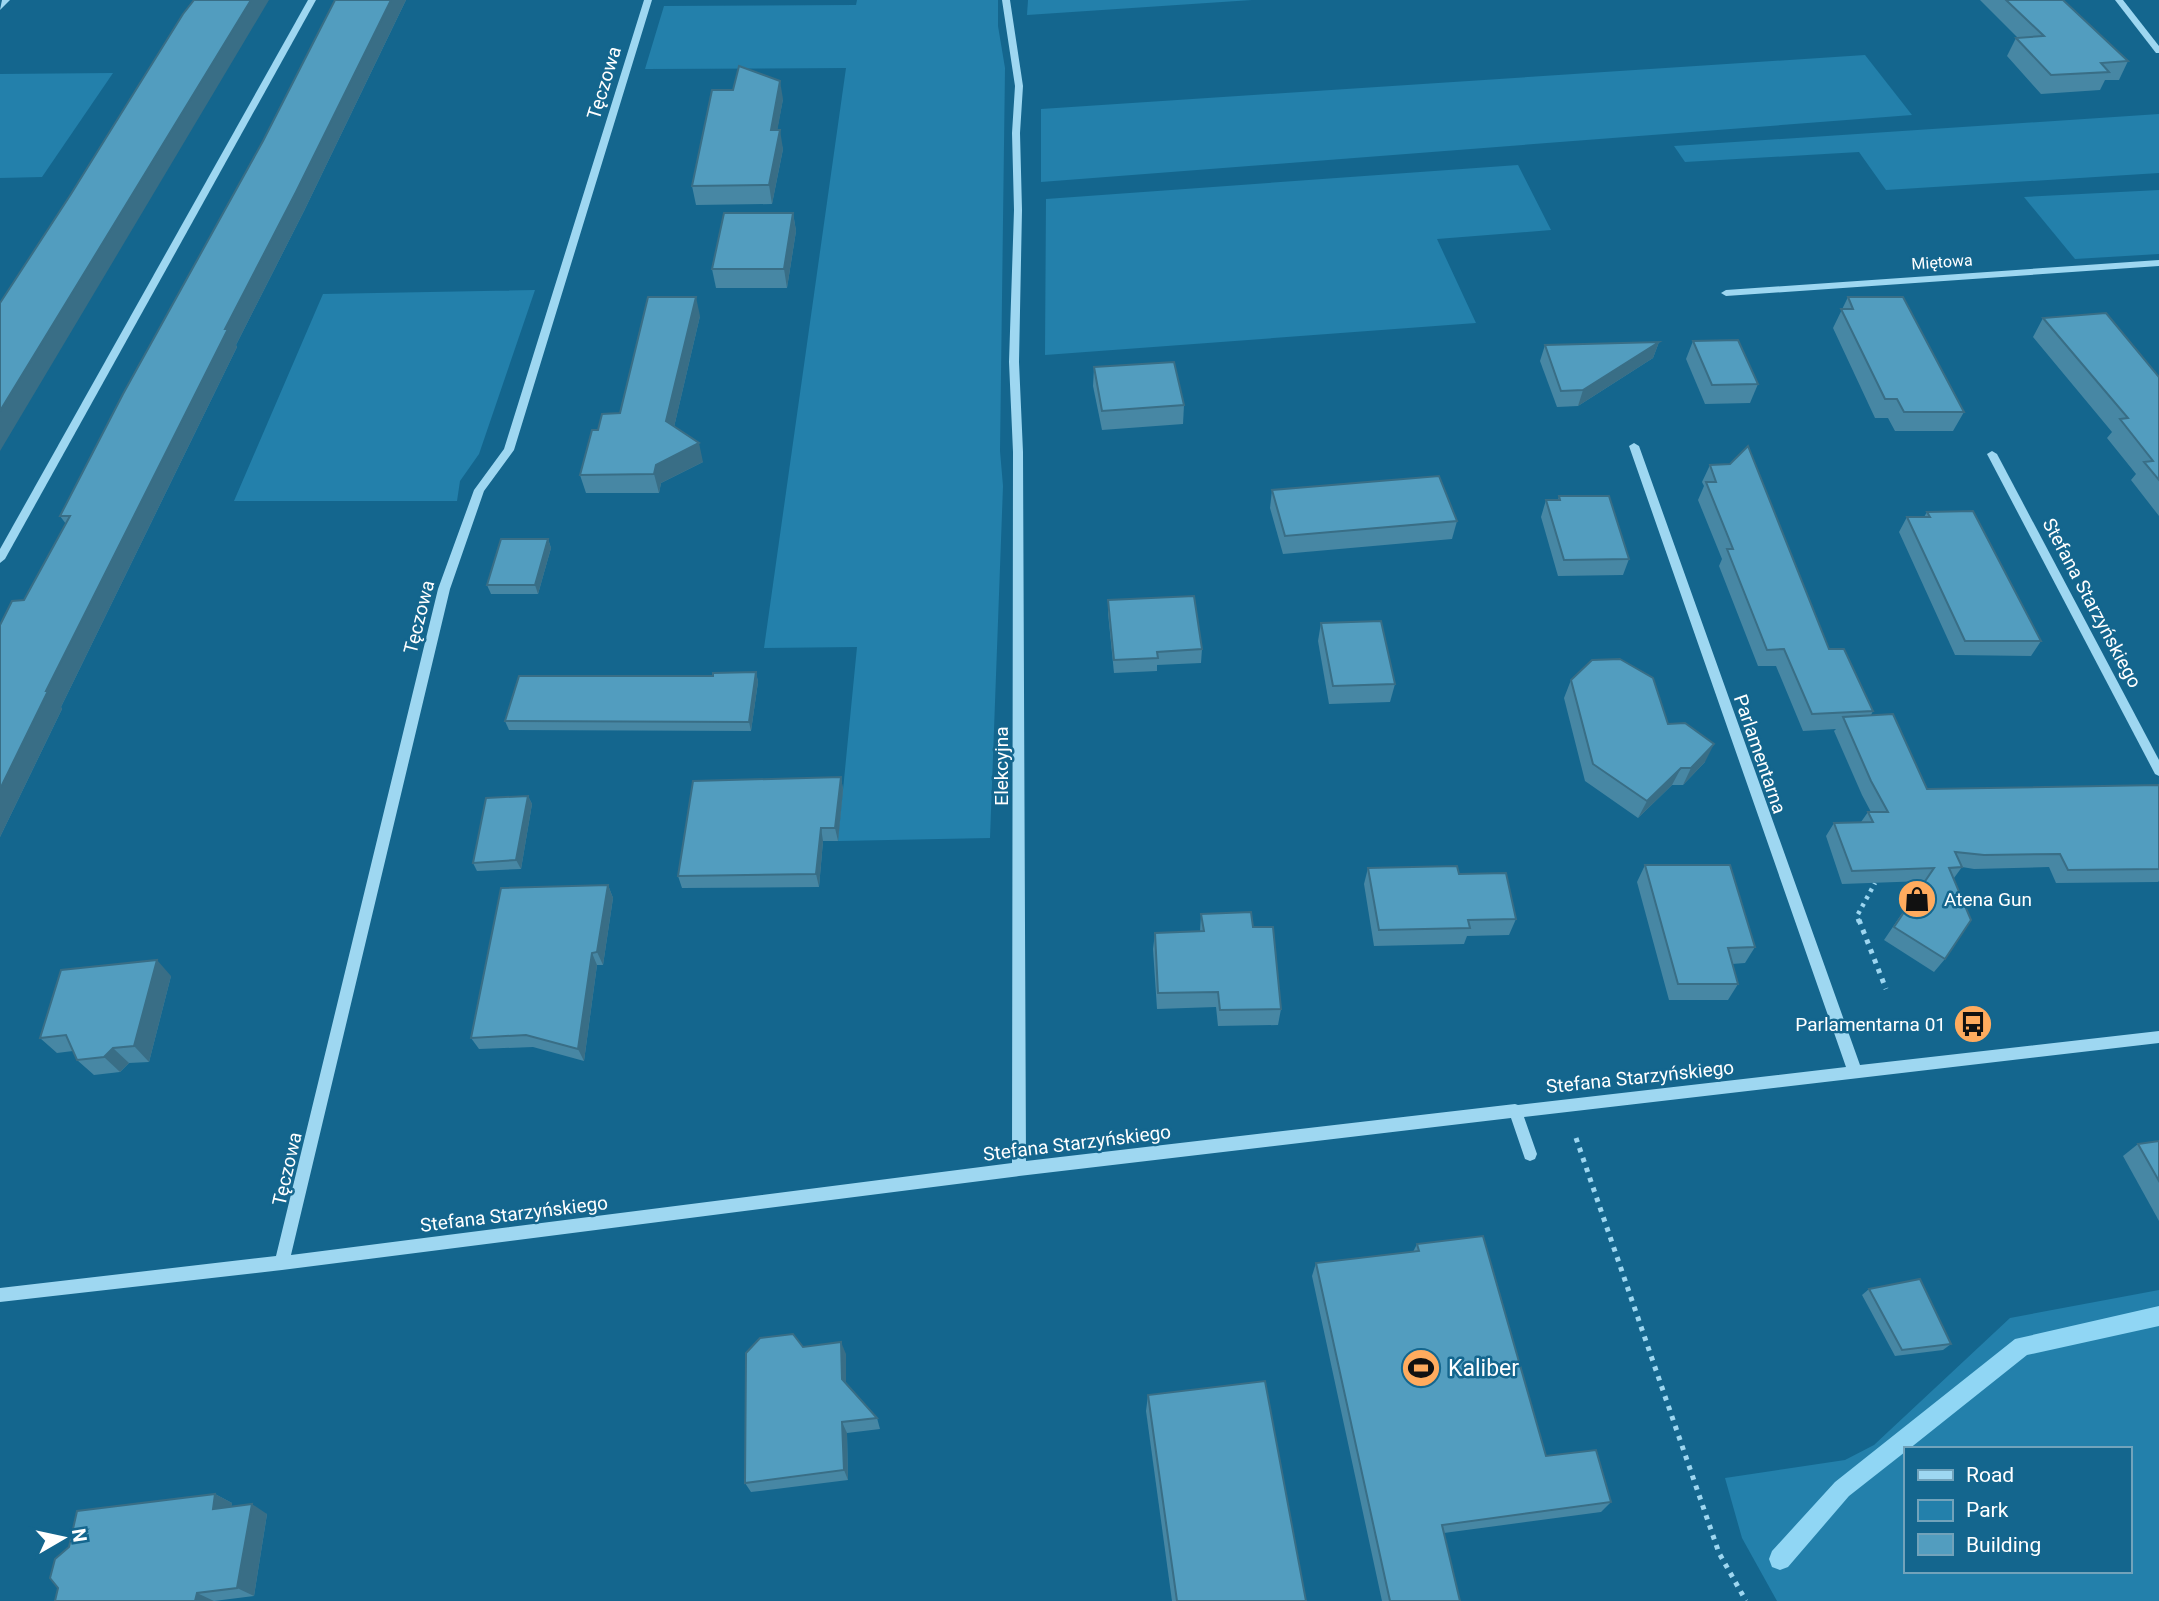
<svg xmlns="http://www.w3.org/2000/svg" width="2159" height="1601" font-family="Roboto,sans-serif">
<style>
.green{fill:#2380ab;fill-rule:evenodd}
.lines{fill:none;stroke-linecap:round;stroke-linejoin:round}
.stream{fill:#90d6f4;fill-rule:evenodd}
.path-far1{stroke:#9ed7f1;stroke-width:4.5;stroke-dasharray:3.5 5;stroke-linecap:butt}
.path{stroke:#9ed7f1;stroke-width:5;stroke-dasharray:4.5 6;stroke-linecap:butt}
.minor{fill:#9ed7f1;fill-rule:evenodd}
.wall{fill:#4787a4}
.shaded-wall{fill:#396e86}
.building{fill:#529dbf;stroke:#396e86;stroke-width:2}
.labels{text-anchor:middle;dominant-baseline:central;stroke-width:5;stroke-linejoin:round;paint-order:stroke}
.far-street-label{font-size:16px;fill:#fff;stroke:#14668e}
.street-label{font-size:19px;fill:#fff;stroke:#14668e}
.poi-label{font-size:19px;fill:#fff;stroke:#14668e;text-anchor:start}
.near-poi-label{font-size:23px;fill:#fff;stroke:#14668e;text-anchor:start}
</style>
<rect width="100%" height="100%" fill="#14668e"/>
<g class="green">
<polygon points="857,0 998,0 998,26 1005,68 1000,451 1003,486 990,838 838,841 857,647 764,648 846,68 645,69 664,6 856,5"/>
<polygon points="1028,0 1252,0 1027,15"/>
<polygon points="1865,55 1912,115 1041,182 1041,109"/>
<polygon points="113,73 42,177 0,178 0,74"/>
<polygon points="2159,114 2159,173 1886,190 1859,152 1685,162 1674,146"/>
<polygon points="1518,165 1551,230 1437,239 1476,323 1045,355 1046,199"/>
<polygon points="2159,190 2159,254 2075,259 2024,197"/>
<polygon points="535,290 479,454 460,481 457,501 234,501 323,294"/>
<path d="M 2159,1290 L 2159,1601 L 1777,1601 L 1742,1538 L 1725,1478 L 1845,1460 L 1874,1445 L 2010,1318 ZM 1905,1449 L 2129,1449 L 2129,1571 L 1905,1571 Z"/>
</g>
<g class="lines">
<polygon class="stream" points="2159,1306 2159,1326 2027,1355 1909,1449 1905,1449 1905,1452 1849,1496 1788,1567 1780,1570 1772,1567 1769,1559 1772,1551 1835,1482 2015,1339"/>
<polyline class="path-far1" points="1859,922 1857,916 1875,883"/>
<g class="path">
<polyline points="1859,920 1886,989"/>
<polyline points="1576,1138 1719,1553 1746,1601"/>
</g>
<g class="minor">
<polygon points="2,0 10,0 0,10"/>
<polygon points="308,0 316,0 5,559 0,563 0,549"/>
<polygon points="644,0 652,0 514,450 484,491 450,589 291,1255 1012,1163 1013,452 1009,362 1014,210 1012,133 1015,86 1002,0 1010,0 1023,86 1020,133 1022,210 1019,362 1023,452 1026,1161 1515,1104 1518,1105 1846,1067 1629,446 1634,443 1639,446 1860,1065 2159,1031 2159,1043 1524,1117 1537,1154 1535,1159 1530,1161 1525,1159 1511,1118 1019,1176 282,1270 0,1302 0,1288 276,1256 438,589 474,490 504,449"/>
<polygon points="2115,0 2123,0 2159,46 2159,53 2156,53"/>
<polygon points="2159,260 2159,266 1726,296 1721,293 1726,290"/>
<polygon points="1992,451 1997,454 2159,760 2159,776 2155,774 1987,454"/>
</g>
</g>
<g class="wall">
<polygon points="335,0 406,0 304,211 236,345 237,347 61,707 62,709 0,837 0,625 24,600 66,524 60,516 263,141"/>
<polygon points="1980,0 2063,0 2128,61 2119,80 2105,80 2100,90 2041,94 2007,56 2016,38 2018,38"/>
<polygon points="783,99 777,130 783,149 772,204 696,205 692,186"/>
<polygon points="793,213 796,231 787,288 716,288 712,269"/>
<polygon points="1848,297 1964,412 1953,431 1895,431 1888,418 1875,418 1833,328"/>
<polygon points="700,316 674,427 703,462 661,483 659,493 586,493 580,475 598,430 620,413"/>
<polygon points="2043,318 2159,377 2159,516 2131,480 2136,474 2107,438 2112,432 2033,337"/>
<polygon points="1693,341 1758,384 1750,403 1705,404 1686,359"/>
<polygon points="1659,342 1653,358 1578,406 1557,407 1540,361 1545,345"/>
<polygon points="1094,367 1184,405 1183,424 1102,430 1093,386"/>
<polygon points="1710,465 1829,649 1873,711 1871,715 1927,789 2159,785 2159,881 2158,882 2056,883 2049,867 1974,869 1962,867 1954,878 1945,959 1934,972 1884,940 1924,881 1842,884 1826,836 1834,823 1861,822 1868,812 1871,812 1862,795 1834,731 1836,729 1803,731 1776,666 1758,666 1719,566 1722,559 1698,500 1704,486 1702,482"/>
<polygon points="1272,490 1457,521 1452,539 1283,554 1270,508"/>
<polygon points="1559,496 1629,559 1623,575 1558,576 1541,517 1546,500 1558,500"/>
<polygon points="1927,512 2041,641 2031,656 1955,655 1899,532 1907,517 1924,517"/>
<polygon points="548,539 551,548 538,594 491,594 487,585"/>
<polygon points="1108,600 1202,649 1201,663 1157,665 1157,671 1114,673 1108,613"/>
<polygon points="1321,623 1395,684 1390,702 1329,704 1318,641"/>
<polygon points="756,672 758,682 751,731 509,730 505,721 713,676"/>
<polygon points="1571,680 1668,724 1705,762 1683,785 1672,785 1638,818 1585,781 1564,698"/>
<polygon points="841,777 843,790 838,841 823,841 819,887 682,888 678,876"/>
<polygon points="528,796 532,804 521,869 477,871 473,863"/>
<polygon points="1645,865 1755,947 1745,963 1732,964 1738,984 1728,1000 1669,1000 1637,882"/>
<polygon points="1368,868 1459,874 1516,919 1509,935 1467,936 1464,944 1374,946 1364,884"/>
<polygon points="608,885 613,898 603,965 597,965 584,1061 533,1047 479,1049 471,1038"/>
<polygon points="1201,914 1253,927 1281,1009 1278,1025 1218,1026 1216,1007 1157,1009 1153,949 1155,933 1200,931"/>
<polygon points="171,976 149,1062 129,1063 120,1072 94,1075 77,1060 73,1051 57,1053 40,1038"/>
<polygon points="2159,1141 2159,1221 2123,1156 2138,1144"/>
<polygon points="1417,1244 1546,1456 1611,1502 1601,1512 1444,1533 1460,1601 1382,1601 1312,1276 1316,1263 1413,1252"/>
<polygon points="1869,1289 1951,1344 1943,1350 1895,1356 1862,1295"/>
<polygon points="803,1347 846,1354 846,1384 877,1418 880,1429 847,1433 848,1480 751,1492 745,1483"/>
<polygon points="1148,1395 1306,1601 1172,1601 1146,1411"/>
<polygon points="215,1494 232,1503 231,1507 267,1514 254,1596 214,1601 55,1601"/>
</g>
<g class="shaded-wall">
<polygon points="251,0 269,0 0,451 0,411"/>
<polygon points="391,0 406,0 304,211 236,345 237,347 61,707 62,709 0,837 0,789 46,691 225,329"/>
<polygon points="780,81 783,99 774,149 771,130"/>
<polygon points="780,130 783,149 772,204 769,185"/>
<polygon points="793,213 796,231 787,288 784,269"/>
<polygon points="696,297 700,316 671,440 666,421"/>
<polygon points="1659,342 1653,358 1578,406 1583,390"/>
<polygon points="699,443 703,462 661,483 659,493 654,474 656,465"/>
<polygon points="548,539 551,548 538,594 535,585"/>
<polygon points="756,672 758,682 751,731 749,722"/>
<polygon points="1714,744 1705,762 1683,785 1691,768"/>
<polygon points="1681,768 1672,785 1638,818 1647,801"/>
<polygon points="841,777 843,790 838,841 835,828"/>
<polygon points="528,796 532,804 521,869 516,860"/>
<polygon points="821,828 823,841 819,887 816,874"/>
<polygon points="608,885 613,898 603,965 597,952"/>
<polygon points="592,953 597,965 584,1061 578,1049"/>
<polygon points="157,960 171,976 149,1062 134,1046"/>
<polygon points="113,1048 129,1063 120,1072 104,1057"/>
<polygon points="841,1342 846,1354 846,1390 842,1379"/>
<polygon points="842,1422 847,1433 848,1480 844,1470"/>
<polygon points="215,1494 232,1503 229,1518 213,1509"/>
<polygon points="252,1504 267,1514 254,1596 237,1588"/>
<polygon points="197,1593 214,1601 195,1601"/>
</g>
<g class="building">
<polygon points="194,0 251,0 0,411 0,303 71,194 183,14"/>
<polygon points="335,0 391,0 296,192 225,329 228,329 46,691 48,691 0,789 0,625 12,601 24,600 70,516 60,516 123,394 263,141"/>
<polygon points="2006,0 2063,0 2128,61 2101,63 2109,72 2051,75 2016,38 2044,36"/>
<polygon points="739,66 780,81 771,130 780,130 769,185 692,186 712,90 733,90"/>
<polygon points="724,213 793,213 784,269 712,269"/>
<polygon points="648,297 696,297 666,421 699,443 656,465 654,474 580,475 592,430 598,430 602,414 620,413"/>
<polygon points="1848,297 1903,297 1964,412 1904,412 1897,399 1885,399 1841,309 1853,309"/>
<polygon points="2106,313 2159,377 2159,480 2144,462 2153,461 2120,419 2128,418 2043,318"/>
<polygon points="1738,340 1758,384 1712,385 1693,341"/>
<polygon points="1659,342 1583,390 1561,391 1545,345"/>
<polygon points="1174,362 1184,405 1102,411 1094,367"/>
<polygon points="1748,446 1829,649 1844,649 1873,711 1812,714 1784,649 1767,650 1727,549 1733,549 1706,482 1716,482 1710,465 1730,464"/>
<polygon points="1439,476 1457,521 1285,536 1272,490"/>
<polygon points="1559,496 1609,496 1629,559 1564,560 1546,500 1560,500"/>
<polygon points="1973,511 2041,641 1965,641 1907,517 1930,517 1927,512"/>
<polygon points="501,539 548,539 535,585 487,585"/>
<polygon points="1194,596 1202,649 1157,652 1158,658 1114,660 1108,600"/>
<polygon points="1381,621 1395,684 1333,686 1321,623"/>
<polygon points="1620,659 1653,678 1668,724 1685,723 1714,744 1691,768 1681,768 1647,801 1593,764 1571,680 1592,660"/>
<polygon points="756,672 749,722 505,721 519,676 713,676 713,673"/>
<polygon points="1893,714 1927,789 2159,785 2159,869 2068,870 2060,854 1984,855 1955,852 1962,867 1949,868 1971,920 1945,959 1894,927 1934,868 1852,871 1834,823 1873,822 1868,812 1888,812 1871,781 1843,717"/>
<polygon points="841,777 835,828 821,828 816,874 678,876 693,781"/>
<polygon points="528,796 516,860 473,863 486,798"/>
<polygon points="1645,865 1730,865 1755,947 1728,948 1738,984 1678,984"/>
<polygon points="1457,866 1459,874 1506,873 1516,919 1468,920 1470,928 1379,930 1368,868"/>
<polygon points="608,885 597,952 592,953 578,1049 526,1035 471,1038 501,888"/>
<polygon points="1251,912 1253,927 1273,927 1281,1009 1220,1010 1218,992 1158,993 1155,933 1204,931 1201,914"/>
<polygon points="157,960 134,1046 113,1048 104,1057 77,1060 66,1035 40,1038 61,970"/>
<polygon points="2159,1141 2159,1181 2138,1144"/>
<polygon points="1483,1236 1546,1456 1596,1450 1611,1502 1442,1525 1460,1601 1390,1601 1316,1263 1419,1251 1417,1244"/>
<polygon points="1920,1279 1951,1344 1902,1350 1869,1289"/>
<polygon points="793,1334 803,1347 841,1342 842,1379 877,1418 842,1422 844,1470 745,1483 746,1353 760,1338"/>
<polygon points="1265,1381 1306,1601 1177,1601 1148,1395"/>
<polygon points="215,1494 213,1509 252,1504 237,1588 197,1593 195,1601 55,1601 58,1588 50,1578 55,1559 69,1547 77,1511"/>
</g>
<defs>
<g id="shop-disc" transform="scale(2.0125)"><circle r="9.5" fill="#ffab5e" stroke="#14668e"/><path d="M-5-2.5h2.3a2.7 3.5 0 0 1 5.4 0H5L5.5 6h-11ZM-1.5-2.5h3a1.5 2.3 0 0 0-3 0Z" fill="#111"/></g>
<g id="bus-disc" transform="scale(2.0125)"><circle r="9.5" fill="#ffab5e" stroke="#14668e"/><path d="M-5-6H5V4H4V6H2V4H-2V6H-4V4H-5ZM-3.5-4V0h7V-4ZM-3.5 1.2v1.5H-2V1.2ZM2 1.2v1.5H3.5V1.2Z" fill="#111"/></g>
<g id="stadium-disc" transform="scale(2.0125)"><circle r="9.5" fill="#ffab5e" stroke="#14668e"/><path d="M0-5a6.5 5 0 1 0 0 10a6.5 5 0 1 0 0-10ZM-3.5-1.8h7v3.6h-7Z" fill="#111"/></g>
</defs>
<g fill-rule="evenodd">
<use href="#shop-disc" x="1917" y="899"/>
<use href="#bus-disc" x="1973" y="1024"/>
<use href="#stadium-disc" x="1421" y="1368"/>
</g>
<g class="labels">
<g class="far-street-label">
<text transform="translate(1942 262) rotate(-4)">Miętowa</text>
</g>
<g class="street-label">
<text transform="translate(604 83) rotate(-73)">Tęczowa</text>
<text transform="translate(2092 603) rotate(62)">Stefana Starzyńskiego</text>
<text transform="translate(419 617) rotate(-76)">Tęczowa</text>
<text transform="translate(1760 754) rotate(71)">Parlamentarna</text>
<text transform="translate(1001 766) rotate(-90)">Elekcyjna</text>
<text transform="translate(1640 1077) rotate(-6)">Stefana Starzyńskiego</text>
<text transform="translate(1077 1143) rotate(-7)">Stefana Starzyńskiego</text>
<text transform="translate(287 1169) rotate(-77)">Tęczowa</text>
<text transform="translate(514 1214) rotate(-7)">Stefana Starzyńskiego</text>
</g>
<g class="poi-label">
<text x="1944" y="899">Atena Gun</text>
<text x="1946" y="1024" text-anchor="end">Parlamentarna 01</text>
</g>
<g class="near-poi-label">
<text x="1448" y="1368">Kaliber</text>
</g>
</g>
<rect x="1904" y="1447" width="228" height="126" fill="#14668e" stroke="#72a3bb" stroke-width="2"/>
<rect x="1918" y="1470" width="35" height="10" fill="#9ed7f1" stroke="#72a3bb" stroke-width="2"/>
<text x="1966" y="1482" font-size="21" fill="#ffffff">Road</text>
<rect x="1918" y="1500" width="35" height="21" fill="#2380ab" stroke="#72a3bb" stroke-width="2"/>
<text x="1966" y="1517" font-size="21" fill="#ffffff">Park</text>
<rect x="1918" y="1534" width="35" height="21" fill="#529dbf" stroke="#72a3bb" stroke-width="2"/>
<text x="1966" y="1552" font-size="21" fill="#ffffff">Building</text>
<g transform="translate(63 1538) rotate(81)" stroke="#14668e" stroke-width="5" paint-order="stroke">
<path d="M0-5L12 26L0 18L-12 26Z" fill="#ffffff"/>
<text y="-10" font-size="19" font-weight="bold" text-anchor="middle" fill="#ffffff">N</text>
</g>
</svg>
